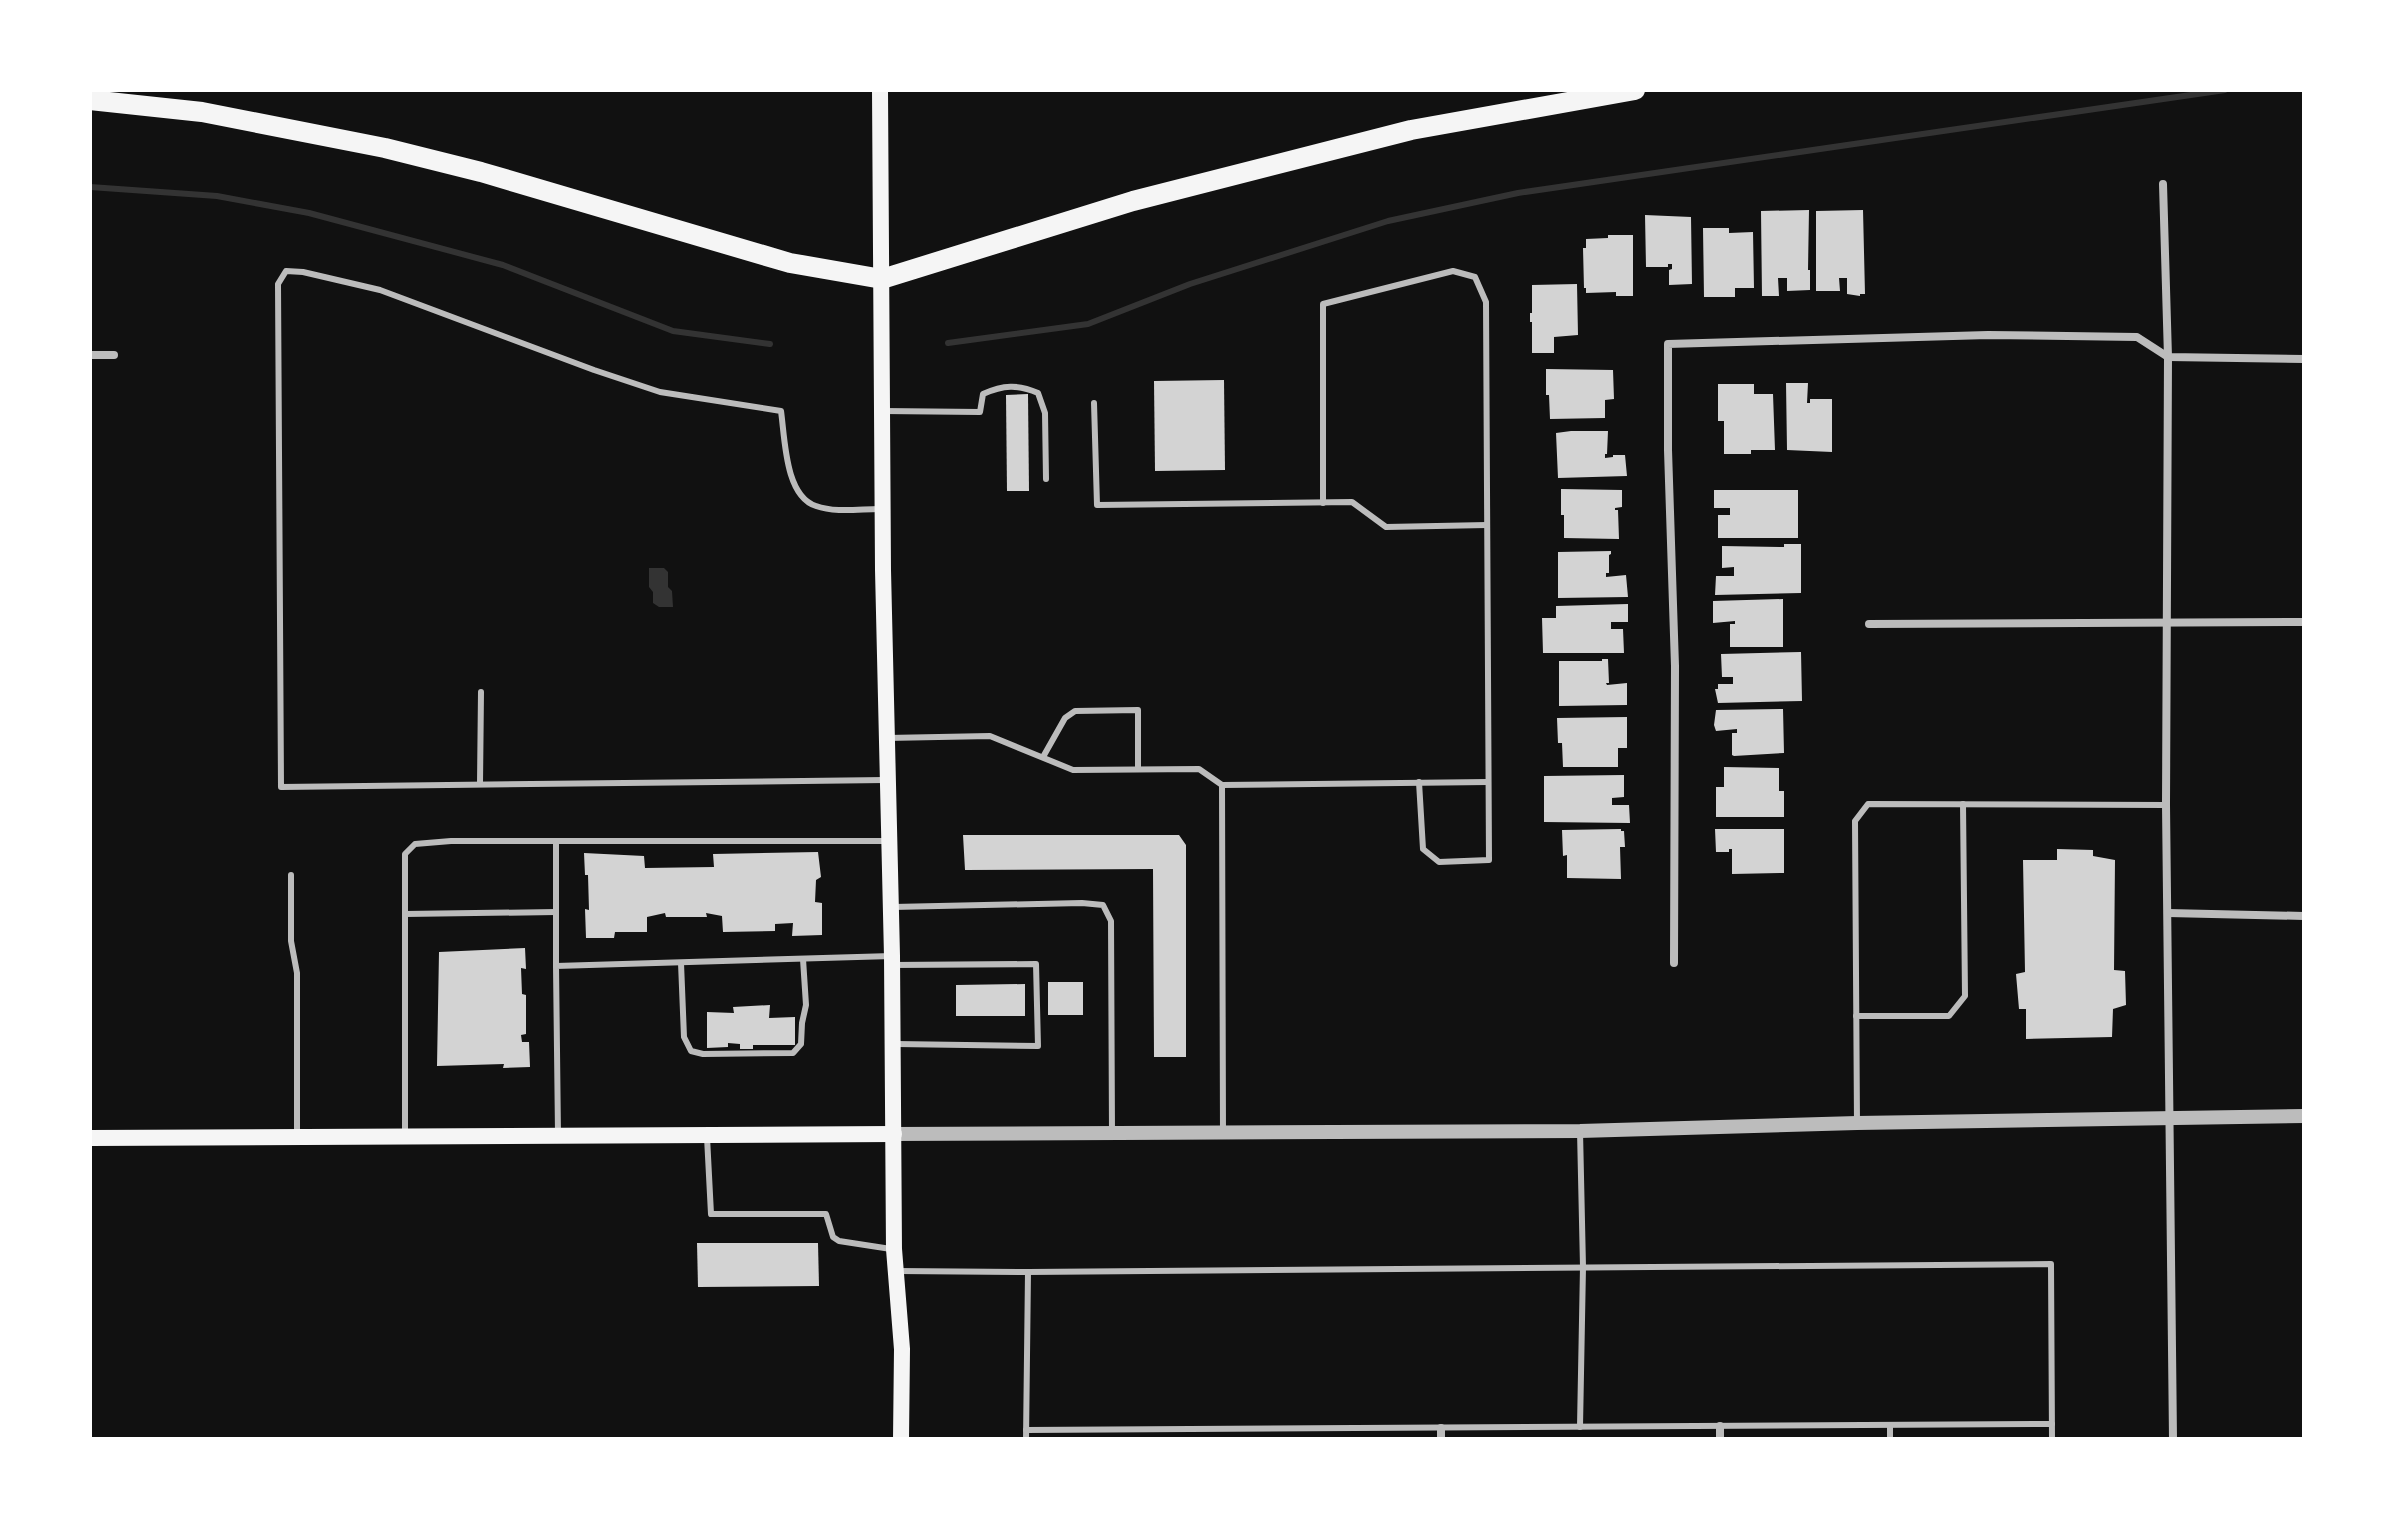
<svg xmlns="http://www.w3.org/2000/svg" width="2394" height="1529" font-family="Helvetica,sans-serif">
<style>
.water{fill:#333}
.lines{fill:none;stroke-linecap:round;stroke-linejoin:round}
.stream{stroke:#333;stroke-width:6}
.building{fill:#d3d3d3}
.service{stroke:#bcbcbc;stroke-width:6}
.minor{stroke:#bcbcbc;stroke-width:8}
.tertiary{stroke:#bcbcbc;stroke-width:14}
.secondary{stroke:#f5f5f5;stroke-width:16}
.motorway{stroke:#f5f5f5;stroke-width:20}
</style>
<rect width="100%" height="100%" fill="#111"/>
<polygon class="water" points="649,568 664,568 668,572 668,587 672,591 673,607 659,607 653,603 653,592 649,587"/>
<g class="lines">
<g class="stream">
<polyline points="90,187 217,196 309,213 503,265 673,331 770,344"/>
<polyline points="948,343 1088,324 1190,284 1388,221 1518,193 2225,90"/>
</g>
</g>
<g class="building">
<polygon points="1809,210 1808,270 1810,270 1810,290 1787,291 1787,278 1778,278 1779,296 1762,296 1761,211"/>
<polygon points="1863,210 1865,294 1860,294 1860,296 1847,294 1847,278 1839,278 1840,291 1816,291 1816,211"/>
<polygon points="1645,215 1691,217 1692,284 1669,285 1669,270 1672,269 1672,264 1668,264 1668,267 1646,267"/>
<polygon points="1703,228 1729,228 1729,233 1753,232 1754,288 1735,288 1735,297 1704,297"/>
<polygon points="1608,235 1633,235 1633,296 1616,296 1616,292 1586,293 1586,288 1584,288 1583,248 1586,248 1586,239 1608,238"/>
<polygon points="1577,284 1578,335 1554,337 1554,353 1532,353 1532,322 1530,322 1530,313 1532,313 1532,285"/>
<polygon points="1546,369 1613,370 1614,399 1605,400 1605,418 1550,419 1549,395 1546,395"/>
<polygon points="1224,380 1225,470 1155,471 1154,381"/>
<polygon points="1786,383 1808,383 1807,403 1810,403 1810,399 1832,399 1832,452 1787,450"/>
<polygon points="1718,384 1754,384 1754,394 1773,394 1775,450 1751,450 1751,454 1724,454 1724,421 1718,421"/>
<polygon points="1028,394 1029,491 1007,491 1006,395"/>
<polygon points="1571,431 1608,431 1607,454 1605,454 1605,458 1613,457 1613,455 1625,455 1627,476 1558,478 1556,433"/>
<polygon points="1561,489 1622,490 1622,507 1615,508 1615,510 1618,510 1619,539 1564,538 1564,515 1561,515"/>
<polygon points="1714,490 1798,490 1798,538 1718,538 1718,515 1730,515 1730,508 1714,508"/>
<polygon points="1784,544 1801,544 1801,593 1715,595 1716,576 1734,576 1734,567 1722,568 1722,546 1784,547"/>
<polygon points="1611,551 1611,554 1609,555 1609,573 1606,573 1606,577 1626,575 1628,597 1558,598 1558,552"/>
<polygon points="1783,599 1783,647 1730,647 1730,624 1735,624 1735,621 1713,623 1713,601"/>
<polygon points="1628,604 1628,622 1611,622 1611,629 1623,629 1624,653 1543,653 1542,618 1556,618 1556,606"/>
<polygon points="1801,652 1802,701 1718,703 1715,689 1718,689 1718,684 1733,684 1733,677 1722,677 1721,654"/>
<polygon points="1602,659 1608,659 1609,683 1606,683 1607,685 1627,683 1627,705 1559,706 1559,661 1602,661"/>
<polygon points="1783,709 1784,753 1734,756 1732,755 1732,733 1737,733 1737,729 1716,731 1714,725 1716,710"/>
<polygon points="1627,717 1627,748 1618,748 1618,767 1563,767 1562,743 1558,743 1557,718"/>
<polygon points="1724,767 1779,768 1779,791 1784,791 1784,817 1716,817 1716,787 1724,787"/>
<polygon points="1624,775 1624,797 1612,798 1612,805 1629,805 1630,823 1544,822 1544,776"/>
<polygon points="1621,829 1621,831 1624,831 1625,847 1620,847 1621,879 1567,878 1567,855 1563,856 1562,830"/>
<polygon points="1715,829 1784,829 1784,873 1732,874 1732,849 1729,849 1729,852 1716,852"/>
<polygon points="963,835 1179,835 1186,845 1186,1057 1154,1057 1153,869 965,870"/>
<polygon points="2057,849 2093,850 2093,856 2115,860 2114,970 2125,971 2126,1005 2113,1009 2112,1037 2026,1039 2026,1009 2019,1009 2016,974 2025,972 2023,860 2057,860"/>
<polygon points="818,852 821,877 816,880 815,902 822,903 822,935 792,936 793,923 775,924 775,931 723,932 722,916 706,913 707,917 666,917 665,913 647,917 647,932 615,932 614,938 586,938 585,909 589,910 588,875 585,875 584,853 644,856 645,868 714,867 713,854"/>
<polygon points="525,948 526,969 521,968 522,994 526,995 526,1034 521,1035 522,1042 529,1042 530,1067 503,1068 504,1064 437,1066 439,952"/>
<rect x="1048" y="982" width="35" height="33"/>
<polygon points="1025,984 1025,1016 956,1016 956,985"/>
<polygon points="770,1005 769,1018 795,1017 795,1045 753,1045 753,1049 740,1049 740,1044 728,1043 728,1047 707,1048 707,1012 734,1013 733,1007"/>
<polygon points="697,1243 818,1243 819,1286 698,1287"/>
</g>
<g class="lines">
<g class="service">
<polyline points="1094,403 1097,505 1352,502 1386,527 1487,525"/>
<path d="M 883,411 L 980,412 L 983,394 C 1003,385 1018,384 1038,393 L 1045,413 L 1046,479"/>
<polyline points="1323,503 1323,304 1453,271 1475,277 1486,302 1489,860 1439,862 1423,849 1419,782"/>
<path d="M 879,509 C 860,509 835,513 816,506 C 785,496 785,439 781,411 L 660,392 L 594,370 L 380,290 L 303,272 L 286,271 L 278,284 L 281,787 L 885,780"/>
<polyline points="887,738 990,736 1073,770 1199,769 1222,785 1488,782"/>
<polyline points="1043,757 1065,718 1075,711 1138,710 1138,769"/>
<polyline points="480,784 481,692"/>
<polyline points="1222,785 1223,1133"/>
<polyline points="556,841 889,841"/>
<polyline points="291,875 291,941 297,973 297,1135"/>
<polyline points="893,907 1082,903 1103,905 1111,921 1112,1133"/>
<polyline points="405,914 556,912"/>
<polyline points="681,963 684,1037 691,1051 703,1054 793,1053 801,1044 802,1023 806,1005 803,959"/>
<polyline points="892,965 1036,964 1038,1046 896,1044"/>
<polyline points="1856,1016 1949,1016 1965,996 1963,804"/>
<polyline points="1857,1123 1855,821 1868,804 2166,805"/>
<polyline points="1580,1131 1583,1267 1580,1427"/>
<polyline points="558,1134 556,966 892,956"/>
<polyline points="405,1135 405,854 415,844 451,841 556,841 556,966"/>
<polyline points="707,1137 711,1214 826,1214 833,1237 839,1241 891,1249"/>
<polyline points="897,1271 1028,1272 2051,1264 2052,1439"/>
<polyline points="1890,1425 1890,1439"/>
<polyline points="1026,1430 2052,1424"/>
<polyline points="1026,1439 1028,1272"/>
</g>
<g class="minor">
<polyline points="2163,184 2168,357 2166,805 2173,1439"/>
<polyline points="90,355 114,355"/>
<polyline points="1869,624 2304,622"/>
<polyline points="2168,913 2304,916"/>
<polyline points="1674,963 1675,666 1668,450 1668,344 1988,335 2137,337 2168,357 2304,359"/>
<polyline points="1720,1426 1720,1439"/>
<polyline points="1441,1439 1441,1428"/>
</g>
<polyline class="tertiary" points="894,1134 1580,1131 1857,1123 2304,1116"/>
<g class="secondary">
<polyline points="880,90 883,570 892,956 894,1249 902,1349 901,1439"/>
<polyline points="90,1138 894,1134"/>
</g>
<polyline class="motorway" points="90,100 202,112 385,148 481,172 790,263 882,279 1133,201 1411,130 1635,90"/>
</g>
<rect width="2394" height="1529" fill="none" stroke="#ffffff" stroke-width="184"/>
</svg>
